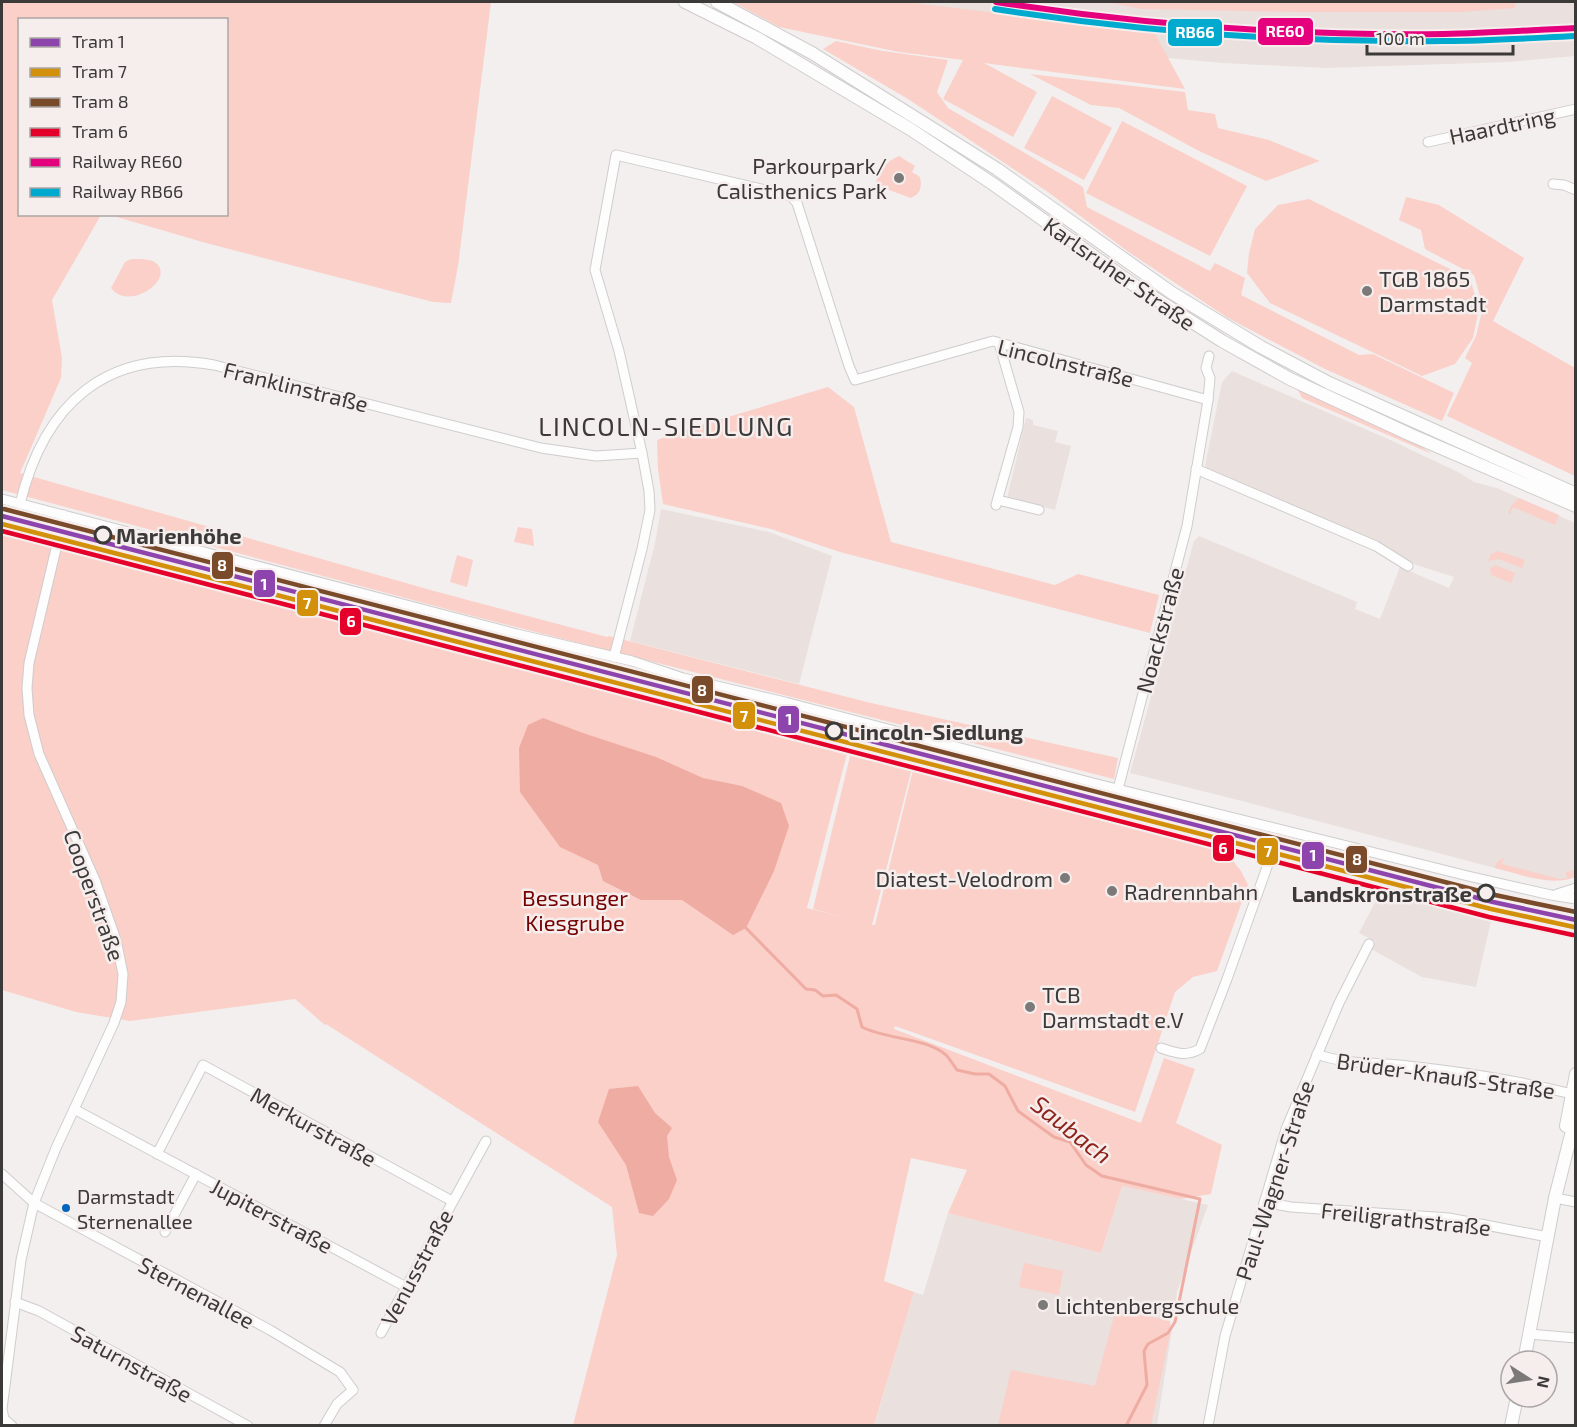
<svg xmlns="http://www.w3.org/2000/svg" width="1577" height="1427" font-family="'Exo 2',sans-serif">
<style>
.built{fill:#eae0de}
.green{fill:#fad0c9}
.water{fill:#efaca3}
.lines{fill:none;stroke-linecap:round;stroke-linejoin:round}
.stream{stroke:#efaca3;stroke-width:3}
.minor-casing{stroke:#cfcccc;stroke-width:11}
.major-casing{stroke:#cfcccc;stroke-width:14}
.minor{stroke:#fdfdfd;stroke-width:9}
.major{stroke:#fdfdfd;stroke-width:12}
.rail-1-casing{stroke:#f5eeed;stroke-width:10}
.rail-2-casing{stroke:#f5eeed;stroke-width:10}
.rail-1{stroke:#e5007d;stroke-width:6}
.rail-2{stroke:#00a9ce;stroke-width:6}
.tram-1-casing{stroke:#f5eeed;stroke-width:9}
.tram-2-casing{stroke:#f5eeed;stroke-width:9}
.tram-3-casing{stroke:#f5eeed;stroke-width:9}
.tram-4-casing{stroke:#f5eeed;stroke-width:9}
.tram-1{stroke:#8e44ad;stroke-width:4.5}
.tram-2{stroke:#d2900b;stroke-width:4.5}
.tram-3{stroke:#7a4b2a;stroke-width:4.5}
.tram-4{stroke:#e4002b;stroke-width:4.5}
.poi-dot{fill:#7c7979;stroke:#f5eeed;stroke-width:2}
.stop-dot{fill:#f5eeed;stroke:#3c3939;stroke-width:3}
.bus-dot{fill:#0065bd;stroke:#f5eeed;stroke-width:2}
.labels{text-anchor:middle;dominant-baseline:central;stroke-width:5;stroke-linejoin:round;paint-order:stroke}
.bus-label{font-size:20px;fill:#3c3939;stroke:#f5eeed;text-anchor:start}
.street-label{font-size:22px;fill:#3c3939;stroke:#f5eeed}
.poi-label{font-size:22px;fill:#3c3939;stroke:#f5eeed;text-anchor:start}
.stop-label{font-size:22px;font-weight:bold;fill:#3c3939;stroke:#f5eeed;text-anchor:start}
.park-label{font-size:22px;fill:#750000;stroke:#f5eeed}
.water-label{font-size:24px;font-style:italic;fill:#8f2219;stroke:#f5eeed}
.quarter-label{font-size:26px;letter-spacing:1.5px;fill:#3c3939;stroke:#f5eeed}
.line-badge{stroke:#f5eeed;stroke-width:2}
.badge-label{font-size:16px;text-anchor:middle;font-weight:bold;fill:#fff}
</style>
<rect width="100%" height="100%" fill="#f3efef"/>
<g class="built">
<polygon points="840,2 1575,2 1575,56 1508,62 1326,68 1223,63 1080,50"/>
<polygon points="1232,371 1388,439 1458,472 1474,482 1497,488 1575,523 1575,877 1565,880 1547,880 1495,868 1242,801 1130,773 1194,541 1199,536 1357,602 1355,609 1380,619 1400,567 1449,588 1454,577 1416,565 1388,547 1208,469 1205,466 1222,382"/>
<polygon points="1026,418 1033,420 1033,425 1058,431 1055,442 1071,446 1055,510 1007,498"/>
<polygon points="661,509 769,532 832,556 799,684 630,641 655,543"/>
<polygon points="1381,891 1491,921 1476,987 1422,977 1371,949 1375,941 1359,933"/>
<polygon points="1122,1186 1208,1205 1177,1292 1174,1315 1170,1315 1168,1328 1172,1329 1157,1425 874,1426 914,1292 923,1295 948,1213 1101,1253"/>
</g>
<g class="green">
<polygon points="2,2 491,2 458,266 451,303 433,302 206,243 110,215 226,214 226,20 20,20 20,214 101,215 52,300 62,358 61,378 20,473 434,591 607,637 609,636 871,703 1118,758 1114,779 465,614 2,490"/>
<polygon points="733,2 905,2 1154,32 1185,89 984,63 1037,92 1013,137 943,99 963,60 899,52 779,27"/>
<polygon points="1107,2 1515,2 1515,8 1461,12 1303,12 1141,9"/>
<polygon points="836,41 883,51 948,60 937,92 948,108 1083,187 1087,207 1210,271 1215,263 1245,278 1241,295 1359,355 1373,354 1454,393 1442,421 1325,369 1228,318 1130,253 1048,192 908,99 823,49"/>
<polygon points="1030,74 1185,92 1188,110 1215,114 1218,128 1269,140 1320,161 1266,181 1201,152 1119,108 1091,105"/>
<polygon points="1052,96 1112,128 1084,180 1024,148"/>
<polygon points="1122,121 1247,186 1210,256 1086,193"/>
<path d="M 899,156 L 915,166 L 912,172 L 920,177 C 922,186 921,194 911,198 L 875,185 C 879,172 886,161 899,156 Z"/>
<polygon points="1406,197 1439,205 1524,258 1493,321 1575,368 1575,476 1447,416 1472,363 1465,358 1476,336 1483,307 1474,275 1425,249 1421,230 1399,220"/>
<polygon points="1309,199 1470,279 1479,308 1473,338 1455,364 1422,376 1270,303 1247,273 1249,253 1255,229 1278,205"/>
<path d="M 131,259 C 139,259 153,258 158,265 C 172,282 128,311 111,288 L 125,262 Z"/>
<polygon points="828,387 854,407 891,542 1055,585 1078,574 1159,595 1150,633 840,552 771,529 663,504 658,469 657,440 688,429"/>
<polygon points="1297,388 1417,444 1432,454 1302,398"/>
<polygon points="1519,498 1559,515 1555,525 1513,507 1510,514 1508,513 1512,505"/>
<polygon points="518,527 532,529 534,546 514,542"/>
<polygon points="2,533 510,667 518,661 527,663 530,659 635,688 848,742 846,749 848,750 807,908 846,918 813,909 853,744 914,760 872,925 875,925 914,766 1220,844 1241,871 1248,885 1217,971 1193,977 1175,992 1135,1112 895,1026 894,1029 1141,1123 1164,1058 1195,1069 1176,1123 1222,1145 1211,1194 1181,1199 1122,1186 1101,1253 948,1213 967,1170 911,1158 884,1281 914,1292 874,1425 573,1425 617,1255 612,1207 326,1024 325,1025 295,999 130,1021 76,1012 2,990"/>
<polygon points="1498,551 1525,560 1522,568 1499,559 1488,561 1491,554"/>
<polygon points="457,555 473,560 467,587 450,582"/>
<polygon points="1495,565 1515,573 1511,583 1491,575 1490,569"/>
<path d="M 1504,858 L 1502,864 L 1560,879 L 1567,878 L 1566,872 L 1575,870 L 1575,877 C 1551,887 1519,874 1495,868 L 1497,862 Z"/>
<polygon points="1024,1263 1063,1271 1059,1295 1019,1287"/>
<polygon points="1116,1309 1170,1321 1171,1329 1151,1425 998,1425 1011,1370 1095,1386"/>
</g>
<g class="water">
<polygon points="543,718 583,733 656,757 703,778 742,786 781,803 789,826 774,871 746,928 733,935 682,900 641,900 603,881 598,865 560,847 520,792 519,748 528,725"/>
<polygon points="638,1086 655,1113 672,1128 667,1136 669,1157 677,1180 669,1199 653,1216 639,1213 626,1165 598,1122 609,1089"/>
</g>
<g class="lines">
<path class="stream" d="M 746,928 L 806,989 L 815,990 L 823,996 L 836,995 L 857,1009 L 862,1027 C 887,1040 925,1037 946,1055 C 950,1059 954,1066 957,1070 L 975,1074 L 989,1074 L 1005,1086 L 1018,1111 L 1054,1137 L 1070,1142 L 1086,1165 L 1102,1176 L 1200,1199 L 1175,1322 L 1168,1333 L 1148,1344 L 1144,1351 L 1147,1385 L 1126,1426"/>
<g class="minor-casing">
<g id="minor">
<polyline points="1428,142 1576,109"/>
<polyline points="1553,184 1564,185 1576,190"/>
<polyline points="1196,469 1376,546 1408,566"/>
<polyline points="2,499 517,634 632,661 683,678 785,702 1093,783 1468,876 1551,895 1576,899"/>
<polyline points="998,500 1039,510"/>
<path d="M 20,504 C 44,404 107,346 214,365 L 541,448 L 596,456 L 642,453"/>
<polyline points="996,505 1018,427 1019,412 999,343"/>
<polyline points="614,657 642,549 650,510 649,491 642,453 619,351 595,270 616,155 791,196 797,203 849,366 855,380 993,341 1208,400"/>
<polyline points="1118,789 1187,526 1208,400 1210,378 1206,368 1209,356"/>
<polyline points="1557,894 1576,888"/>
<path d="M 1161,1048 C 1176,1053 1185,1057 1200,1049 L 1227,979 L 1272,853 L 1576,932"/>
<path d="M 1317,1054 C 1345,1065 1379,1062 1408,1066 C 1464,1072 1521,1081 1576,1095"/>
<polyline points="74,1109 406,1287"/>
<polyline points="157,1154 203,1065 452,1201"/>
<polyline points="2,1174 34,1203 270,1330 340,1372 353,1390 337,1404 324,1426"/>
<polyline points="1555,1198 1576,1202"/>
<polyline points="1264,1202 1291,1207 1449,1218 1548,1237"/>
<polyline points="165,1232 196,1174"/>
<polyline points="15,1302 39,1311 248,1426"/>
<polyline points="381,1333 486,1141"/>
<polyline points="1529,1334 1576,1338"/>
<polyline points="12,1426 4,1419 2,1409 21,1260 34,1203 56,1148 114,1023 121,1002 123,974 116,940 95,880 39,754 29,715 27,688 29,663 64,515"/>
<polyline points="1208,1426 1225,1336 1286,1129 1339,1003 1369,944"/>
</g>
</g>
<g class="major-casing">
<g id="major">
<polyline points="685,2 757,38 910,129 993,184 1134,285 1222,341 1290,379 1320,393 1411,435 1576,506"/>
<polyline points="717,2 812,53 997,169 1172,293 1261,347 1329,383 1576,494"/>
<polyline points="1566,1126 1576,1074"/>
<polyline points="1524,1361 1555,1198 1576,1115"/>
<polyline points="1511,1426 1517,1397"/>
</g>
</g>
<use href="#minor" class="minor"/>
<use href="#major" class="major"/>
<g class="rail-1-casing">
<path id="rail-1" d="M 996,2 C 1144,25 1294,36 1444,34 C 1488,33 1532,30 1576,28"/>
</g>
<g class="rail-2-casing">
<path id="rail-2" d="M 995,9 C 1143,32 1293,43 1444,41 C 1488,41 1532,38 1576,36"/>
</g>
<use href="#rail-1" class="rail-1"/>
<use href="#rail-2" class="rail-2"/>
<g class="tram-1-casing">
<polyline id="tram-1" points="2,516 1493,902 1576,920"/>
</g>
<g class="tram-2-casing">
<polyline id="tram-2" points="2,524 1491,909 1574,927"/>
</g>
<g class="tram-3-casing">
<polyline id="tram-3" points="4,509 1495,895 1576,912"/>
</g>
<g class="tram-4-casing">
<polyline id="tram-4" points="2,531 1489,917 1573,935"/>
</g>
<use href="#tram-1" class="tram-1"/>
<use href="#tram-2" class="tram-2"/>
<use href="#tram-3" class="tram-3"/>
<use href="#tram-4" class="tram-4"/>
</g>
<g class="poi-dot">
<circle cx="899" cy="178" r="6"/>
<circle cx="1367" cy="291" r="6"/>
<circle cx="1065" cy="878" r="6"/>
<circle cx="1112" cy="891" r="6"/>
<circle cx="1030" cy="1007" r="6"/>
<circle cx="1043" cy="1305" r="6"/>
</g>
<g class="stop-dot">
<circle cx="103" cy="535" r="8"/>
<circle cx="834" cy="731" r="8"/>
<circle cx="1486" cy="893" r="8"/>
</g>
<circle class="bus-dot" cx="66" cy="1208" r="5"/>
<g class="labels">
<g class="bus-label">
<text x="77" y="1196">Darmstadt<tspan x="77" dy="25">Sternenallee</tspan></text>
</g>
<g class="street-label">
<text transform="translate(1502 125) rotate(-12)">Haardtring</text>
<text transform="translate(1120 273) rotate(35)">Karlsruher Straße</text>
<text transform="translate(1066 362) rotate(14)">Lincolnstraße</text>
<text transform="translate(296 386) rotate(14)">Franklinstraße</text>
<text transform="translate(1159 630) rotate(-75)">Noackstraße</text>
<text transform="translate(95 895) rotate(70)">Cooperstraße</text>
<text transform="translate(1446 1075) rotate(8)">Brüder-Knauß-Straße</text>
<text transform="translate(314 1126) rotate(29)">Merkurstraße</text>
<text transform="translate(1274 1180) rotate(-72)">Paul-Wagner-Straße</text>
<text transform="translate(272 1215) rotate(28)">Jupiterstraße</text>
<text transform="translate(1406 1218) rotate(6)">Freiligrathstraße</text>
<text transform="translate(416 1267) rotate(-62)">Venusstraße</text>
<text transform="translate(197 1292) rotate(28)">Sternenallee</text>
<text transform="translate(132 1363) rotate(29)">Saturnstraße</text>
</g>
<g class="poi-label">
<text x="887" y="165" text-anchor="end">Parkourpark/<tspan x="887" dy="25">Calisthenics Park</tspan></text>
<text x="1379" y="278">TGB 1865<tspan x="1379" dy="25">Darmstadt</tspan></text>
<text x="1053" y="878" text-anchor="end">Diatest-Velodrom</text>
<text x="1124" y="891">Radrennbahn</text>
<text x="1042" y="994">TCB<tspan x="1042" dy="25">Darmstadt e.V</tspan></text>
<text x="1055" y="1305">Lichtenbergschule</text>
</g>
<g class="stop-label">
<text x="116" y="535">Marienhöhe</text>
<text x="848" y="731">Lincoln-Siedlung</text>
<text x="1472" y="893" text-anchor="end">Landskronstraße</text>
</g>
<g class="park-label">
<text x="575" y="897">Bessunger<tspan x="575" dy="25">Kiesgrube</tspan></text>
</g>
<g class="water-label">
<text transform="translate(1072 1129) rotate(38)">Saubach</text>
</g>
<g class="quarter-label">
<text x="666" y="425">LINCOLN-SIEDLUNG</text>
</g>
</g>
<g class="line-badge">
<rect x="1257" y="17" width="57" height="29" rx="6" fill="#e5007d"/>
<rect x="1167" y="18" width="56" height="29" rx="6" fill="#00a9ce"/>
<rect x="211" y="551" width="23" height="29" rx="6" fill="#7a4b2a"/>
<rect x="253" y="569" width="23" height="29" rx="6" fill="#8e44ad"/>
<rect x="296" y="589" width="23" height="28" rx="6" fill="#d2900b"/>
<rect x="339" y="607" width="23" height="29" rx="6" fill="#e4002b"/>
<rect x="691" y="675" width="23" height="29" rx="6" fill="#7a4b2a"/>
<rect x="732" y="701" width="24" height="29" rx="6" fill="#d2900b"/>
<rect x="777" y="705" width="23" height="29" rx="6" fill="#8e44ad"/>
<rect x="1212" y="834" width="23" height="28" rx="6" fill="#e4002b"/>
<rect x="1256" y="837" width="23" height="29" rx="6" fill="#d2900b"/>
<rect x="1301" y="841" width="24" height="29" rx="6" fill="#8e44ad"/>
<rect x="1345" y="845" width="23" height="29" rx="6" fill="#7a4b2a"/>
</g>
<g class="badge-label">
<text x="1285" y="37">RE60</text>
<text x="1195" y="38">RB66</text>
<text x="222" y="571">8</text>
<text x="264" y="590">1</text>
<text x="307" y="609">7</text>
<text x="351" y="627">6</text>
<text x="702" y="696">8</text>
<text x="744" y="722">7</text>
<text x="789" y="725">1</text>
<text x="1223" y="854">6</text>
<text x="1268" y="857">7</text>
<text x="1313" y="861">1</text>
<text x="1357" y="865">8</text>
</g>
<rect width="1577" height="1427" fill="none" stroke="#3c3939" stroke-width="6"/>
<rect x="18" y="18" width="210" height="198" fill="#f5eeed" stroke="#aba6a5" stroke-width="1.5"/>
<rect x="30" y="38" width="30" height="9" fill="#8e44ad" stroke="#aba6a5" stroke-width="1.5"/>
<text x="72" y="48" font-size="18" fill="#3c3939">Tram 1</text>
<rect x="30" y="68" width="30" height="9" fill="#d2900b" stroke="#aba6a5" stroke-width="1.5"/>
<text x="72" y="78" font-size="18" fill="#3c3939">Tram 7</text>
<rect x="30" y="98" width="30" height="9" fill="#7a4b2a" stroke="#aba6a5" stroke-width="1.5"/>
<text x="72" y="108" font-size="18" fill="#3c3939">Tram 8</text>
<rect x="30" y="128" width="30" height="9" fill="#e4002b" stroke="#aba6a5" stroke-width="1.5"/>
<text x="72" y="138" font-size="18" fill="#3c3939">Tram 6</text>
<rect x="30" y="158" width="30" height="9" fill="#e5007d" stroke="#aba6a5" stroke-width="1.5"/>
<text x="72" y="168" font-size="18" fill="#3c3939">Railway RE60</text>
<rect x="30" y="188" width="30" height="9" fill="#00a9ce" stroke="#aba6a5" stroke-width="1.5"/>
<text x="72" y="198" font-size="18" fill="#3c3939">Railway RB66</text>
<g transform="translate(1529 1379) rotate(102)"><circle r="28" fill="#f5eeed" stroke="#aba6a5" stroke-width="1.5"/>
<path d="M0-4.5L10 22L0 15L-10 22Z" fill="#7c7979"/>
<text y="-9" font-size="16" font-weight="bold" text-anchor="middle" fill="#3c3939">N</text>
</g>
<path d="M1367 45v9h146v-9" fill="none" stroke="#3c3939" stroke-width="3"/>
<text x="1376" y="45" font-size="18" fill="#3c3939" stroke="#f5eeed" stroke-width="4.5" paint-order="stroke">100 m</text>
</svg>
